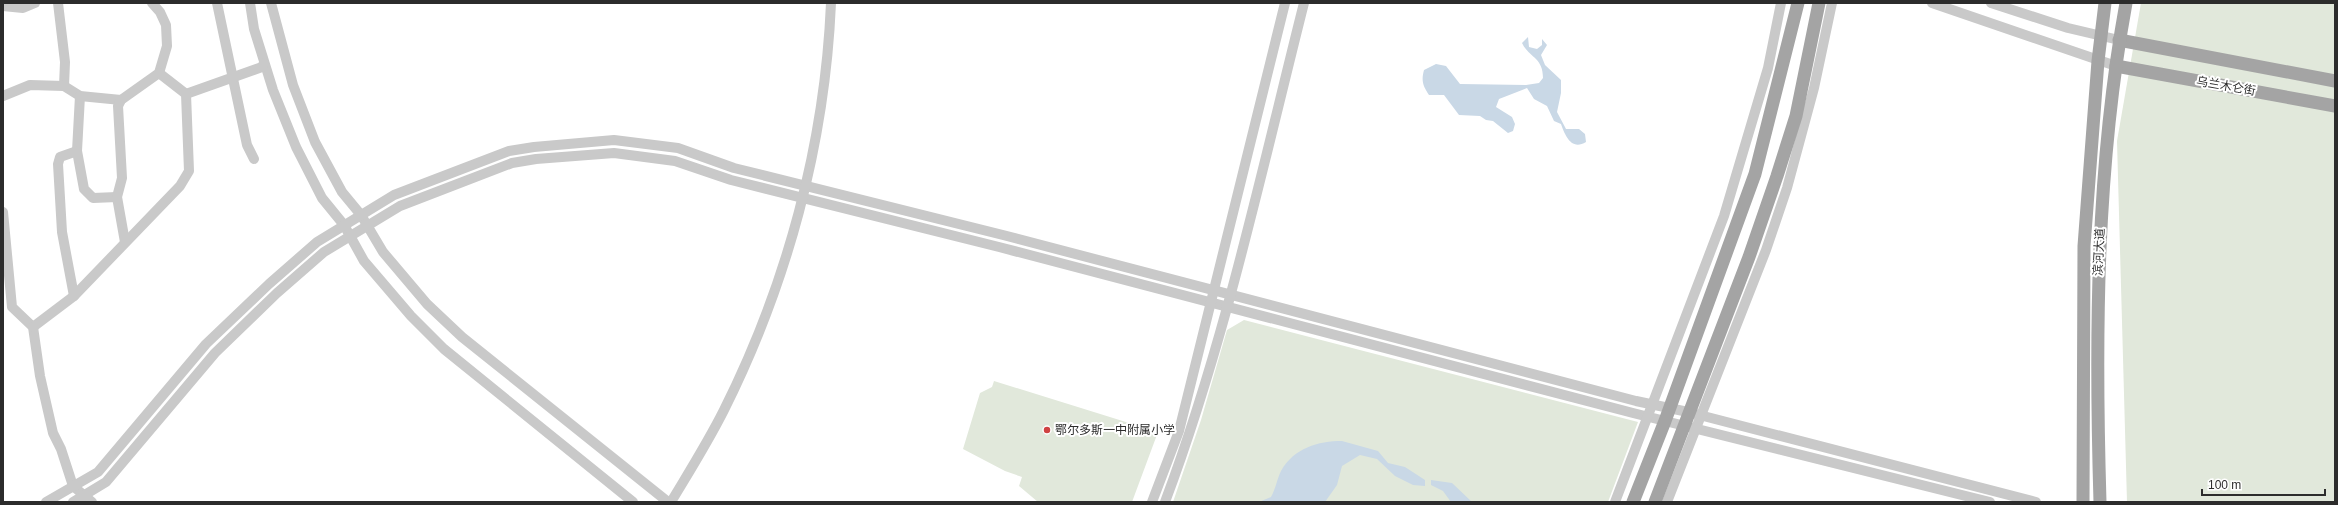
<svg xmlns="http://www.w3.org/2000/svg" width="2338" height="505" font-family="Helvetica,'Noto Sans SC',sans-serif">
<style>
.green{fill:#e1e8db}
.water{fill:#c9d8e6}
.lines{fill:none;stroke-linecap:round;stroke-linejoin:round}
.minor{stroke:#c9c9c9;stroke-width:10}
.major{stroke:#a4a4a4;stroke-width:13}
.poi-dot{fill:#cf4242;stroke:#fff;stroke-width:1.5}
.labels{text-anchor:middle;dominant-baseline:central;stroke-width:4;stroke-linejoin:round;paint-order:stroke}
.street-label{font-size:12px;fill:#2c2c2c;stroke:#fff}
.poi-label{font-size:12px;fill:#2c2c2c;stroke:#fff;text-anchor:start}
</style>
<rect width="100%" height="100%" fill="#fff"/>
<g class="green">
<polygon points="2141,3 2335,3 2335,502 2127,502 2117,141"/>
<polygon points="1244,320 1638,422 1608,502 1173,502 1201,420 1227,330"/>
<polygon points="994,381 1158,432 1132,502 1038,502 1019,486 1022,477 1005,471 963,449 980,393 992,387"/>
</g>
<g class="water">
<path d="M 1528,37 L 1529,47 L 1537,49 L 1542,45 L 1542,39 L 1547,45 L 1541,55 L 1545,65 L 1561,80 L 1561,93 L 1557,112 L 1566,129 L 1579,129 L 1585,134 L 1586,142 C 1571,151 1565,135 1561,124 L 1554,121 L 1547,106 L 1534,99 L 1527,88 L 1499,99 L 1496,107 L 1512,117 L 1515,124 L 1513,131 L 1508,133 L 1493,121 L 1486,120 L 1480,116 L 1459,115 L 1444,95 L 1429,95 C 1423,86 1421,81 1424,70 L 1436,64 L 1446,66 L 1460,84 L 1526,85 L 1539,83 L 1543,78 C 1543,57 1529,58 1522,43 Z"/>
<path d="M 1342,441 L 1378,451 L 1388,463 L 1405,467 L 1425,480 L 1425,486 L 1413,485 L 1395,476 L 1377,459 L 1360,455 L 1342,466 L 1337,485 L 1325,502 L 1259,502 L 1271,497 C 1276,488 1277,479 1281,471 C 1294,448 1318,441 1342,441 Z"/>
<polygon points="1431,480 1452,483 1472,502 1451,502 1443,491 1431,485"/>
</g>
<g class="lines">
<g class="minor">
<polyline points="58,3 65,62 64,86"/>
<polyline points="217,3 247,145 254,159"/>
<polyline points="250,3 254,29 273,90 296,147 322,198 344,225 364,261 411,316 444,349 633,502"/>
<polyline points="271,3 293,85 315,142 342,192 361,215 383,252 427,304 462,337 668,502"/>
<polyline points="1932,3 2116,66"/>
<polyline points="1991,3 2068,28 2119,40"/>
<polyline points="3,6 23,8 35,3"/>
<polyline points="186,94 262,67 264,63"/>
<polyline points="3,96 30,85 64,86 80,96 121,100"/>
<polyline points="80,96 77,151 84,189 93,198 117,197"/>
<polyline points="3,212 12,307 33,327 40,376 53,433 61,449 73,486 92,502"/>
<polyline points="125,242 117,197 122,178 118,106 121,100 159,73 167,46 166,25 160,12 152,3"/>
<polyline points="74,296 62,232 58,164 60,157 77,151"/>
<polyline points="33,327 74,296 180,186 189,171 186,94 159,73"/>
<polyline points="46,502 98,472 206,344 269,284 317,242 394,195 509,151 534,147 614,140 678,148 734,168 1003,235 1636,401 1688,412 2036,502"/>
<polyline points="73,502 106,482 215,353 277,293 324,252 400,206 512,163 536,159 614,153 675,161 731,180 999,247 1633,413 1990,502"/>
<path d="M 671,502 C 689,472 708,442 724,410 C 787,284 825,144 831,3"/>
<polyline points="1152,502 1179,431 1285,3"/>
<path d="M 1165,502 C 1225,342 1262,169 1304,3"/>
<polyline points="1615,502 1724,216 1768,68 1781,3"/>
<polyline points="1667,502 1766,250 1787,188 1814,88 1832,3"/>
</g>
<g class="major">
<polyline points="2119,40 2335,81"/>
<polyline points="2116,66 2335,106"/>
<polyline points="1633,502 1665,421 1755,174 1798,3"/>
<polyline points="1655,502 1749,257 1777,176 1796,116 1819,3"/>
<polyline points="2083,502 2084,246 2098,61 2105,3"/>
<path d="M 2100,502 C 2095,335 2096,168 2126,3"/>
</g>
</g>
<circle class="poi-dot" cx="1047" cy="430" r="4"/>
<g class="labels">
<g class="street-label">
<text transform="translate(2226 86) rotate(10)">乌兰木仑街</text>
<text transform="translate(2099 252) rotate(-87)">滨河大道</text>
</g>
<g class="poi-label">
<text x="1055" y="430">鄂尔多斯一中附属小学</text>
</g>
</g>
<rect width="2338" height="505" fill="none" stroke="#2c2c2c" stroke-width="8"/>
<path d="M2202 489v6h123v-6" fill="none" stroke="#2c2c2c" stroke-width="2"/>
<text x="2208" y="489" font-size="12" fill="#2c2c2c" stroke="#ffffff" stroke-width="3" paint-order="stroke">100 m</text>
</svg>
